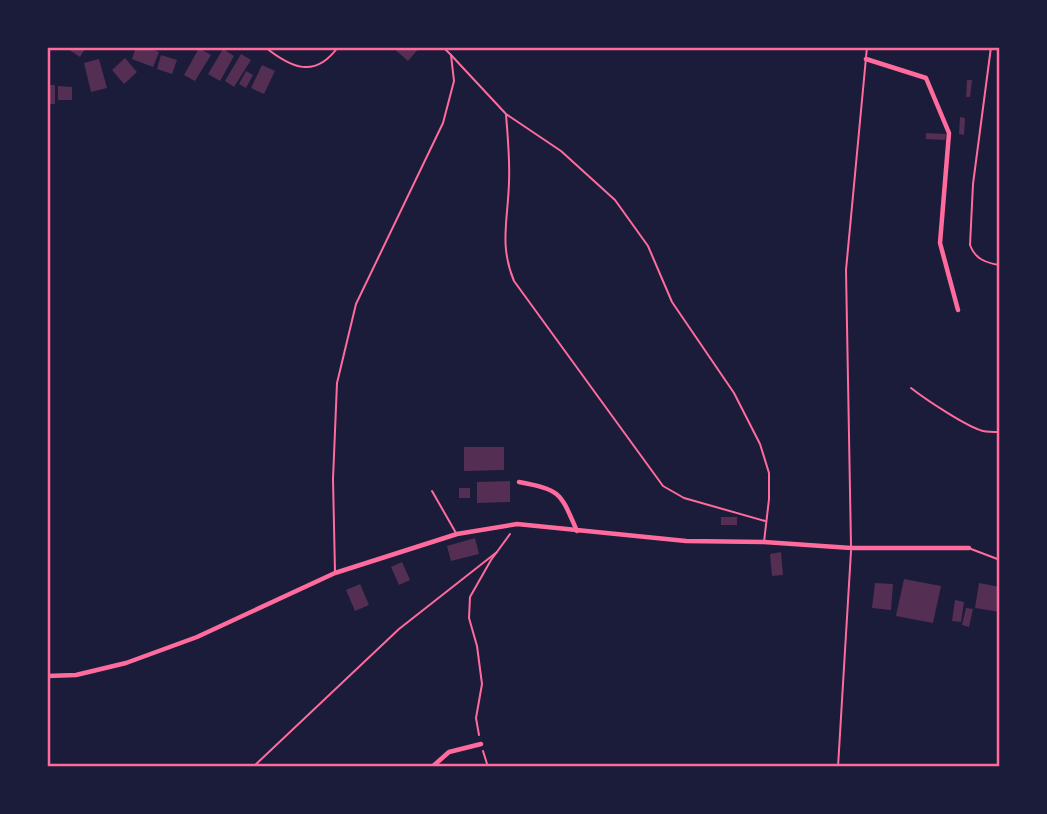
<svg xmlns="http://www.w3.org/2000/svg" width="1047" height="814" font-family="Rubik,sans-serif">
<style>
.building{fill:#542f53}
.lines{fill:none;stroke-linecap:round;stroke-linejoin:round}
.path{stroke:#ff6b9d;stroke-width:2}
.service{stroke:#ff6b9d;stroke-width:2}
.minor{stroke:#ff6b9d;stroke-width:4.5}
.neatline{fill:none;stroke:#ff6b9d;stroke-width:2.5}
</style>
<rect width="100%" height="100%" fill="#1b1b3a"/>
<g class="building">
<polygon points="65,47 86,47 80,57"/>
<polygon points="136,47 147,47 159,52 153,67 132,59"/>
<polygon points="392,47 420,47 408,61"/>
<polygon points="199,48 211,55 195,81 184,75"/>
<polygon points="223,49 234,56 220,81 208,74"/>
<polygon points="241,54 251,60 234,87 225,81"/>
<polygon points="161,55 177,60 172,74 157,69"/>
<polygon points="125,58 137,72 124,84 112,70"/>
<polygon points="99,59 107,88 91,92 84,63"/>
<polygon points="262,65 275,71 264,94 251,88"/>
<polygon points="246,71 253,75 246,88 239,84"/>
<polygon points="967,80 972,80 970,97 966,97"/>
<rect x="47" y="85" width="8" height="19"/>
<polygon points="58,86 72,87 72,100 58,100"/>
<polygon points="960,117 965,118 964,135 959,134"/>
<polygon points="926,133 946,134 945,140 926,139"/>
<polygon points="464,447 504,447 504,470 464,471"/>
<polygon points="510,481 510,502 477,503 477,482"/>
<rect x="459" y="488" width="11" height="10"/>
<rect x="721" y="517" width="16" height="8"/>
<polygon points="475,538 479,554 451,561 447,546"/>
<polygon points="781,552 783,575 772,576 770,554"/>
<polygon points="402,562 410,580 399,585 391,567"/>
<polygon points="904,579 941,586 933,623 896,616"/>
<polygon points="875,583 893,584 891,610 872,608"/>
<polygon points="979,583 1000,587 1000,612 975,608"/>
<polygon points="360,584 369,605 355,611 346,590"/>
<polygon points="955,600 964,602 961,622 952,621"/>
<polygon points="966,608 973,609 969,627 962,625"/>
</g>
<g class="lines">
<g class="path">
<path d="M 911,388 C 925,399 967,427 983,431 C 988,432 994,432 1000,432"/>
<polyline points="479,735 476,718 482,684 477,646 469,618 470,597 491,560 510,534"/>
<polyline points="483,751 488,767"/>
<polyline points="253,767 399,629 497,552"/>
</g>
<g class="service">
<path d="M 265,47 C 291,68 315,79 338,47"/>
<path d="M 991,47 L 973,184 L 970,245 C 975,259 986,263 1000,265"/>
<polyline points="451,55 506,114 561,151 615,200 648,246 672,302 734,393 760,444 769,473 769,499 764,542"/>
<path d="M 506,115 C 508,138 510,160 509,182 C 508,220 499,245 514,281 L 663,486 L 684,498 L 765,521"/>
<polyline points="432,491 456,533"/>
<polyline points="851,546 846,270 867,47"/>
<polyline points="971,549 1000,560"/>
<polyline points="335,572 333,479 337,383 356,304 443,123 454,81 451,55 443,47"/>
<polyline points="838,767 851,551"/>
</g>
<g class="minor">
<polyline points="866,59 926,78 949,133 940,243 958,310"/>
<path d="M 519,482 C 561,490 560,492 577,531"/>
<polyline points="47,676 76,675 126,663 197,637 335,573 457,534 517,524 686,541 764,542 851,548 969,548"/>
<polyline points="432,767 449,752 481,744"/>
</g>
</g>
<rect width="1047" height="814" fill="none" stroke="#1b1b3a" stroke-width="98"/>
<rect x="49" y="49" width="949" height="716" class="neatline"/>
</svg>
